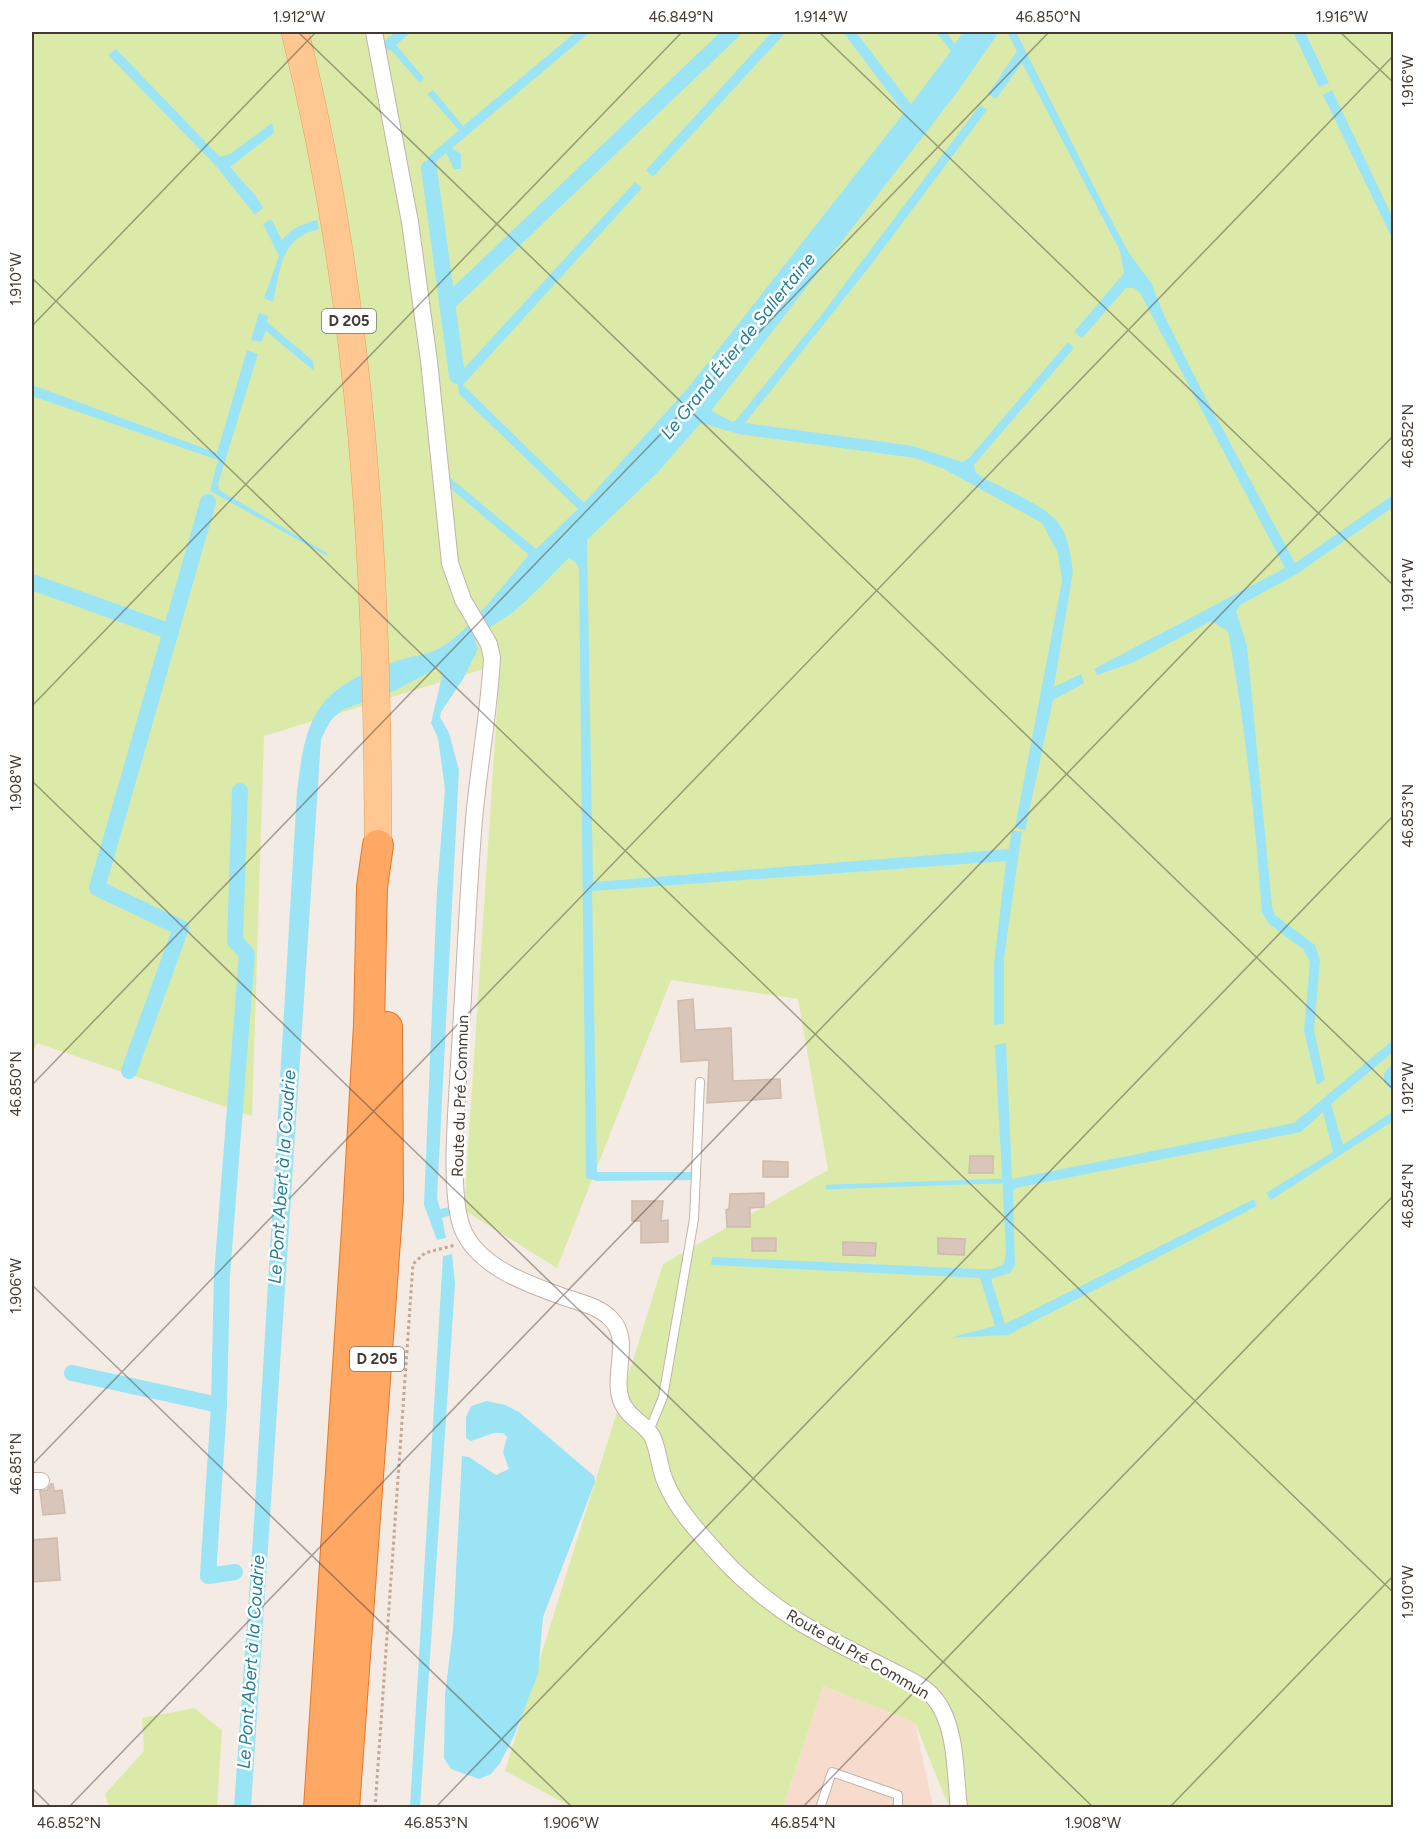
<svg xmlns="http://www.w3.org/2000/svg" width="1425" height="1839" font-family="Figtree,sans-serif">
<style>
.commercial{fill:#f7dccd}
.green{fill:#dceaa9}
.water{fill:#9be4f5}
.lines{fill:none;stroke-linecap:round;stroke-linejoin:round}
.stream{stroke:#9be4f5;stroke-width:4.5}
.canal{stroke:#9be4f5;stroke-width:16}
.building{fill:#d8c6bb;stroke:#d0baab;stroke-width:1.5}
.lane-casing{stroke:#c2b3a9;stroke-width:10}
.street-casing{stroke:#c2b3a9;stroke-width:18}
.primary-casing{stroke:#eb9f5a;stroke-width:28}
.highway-casing{stroke:#e7772a;stroke-width:32}
.path{stroke:#c2a896;stroke-width:3;stroke-dasharray:3 3;stroke-linecap:butt}
.lane{stroke:#fff;stroke-width:8}
.street{stroke:#fff;stroke-width:16}
.primary{stroke:#ffc791;stroke-width:27}
.highway{stroke:#ffa863;stroke-width:30}
.ticks{fill:none;stroke:#453a33;stroke-width:1.5;stroke-opacity:0.45}
.labels{text-anchor:middle;dominant-baseline:central;stroke-width:5;stroke-linejoin:round;paint-order:stroke}
.shield{fill:#fff;stroke:#7d7570;stroke-width:1.5}
.shield-label{font-size:15px;font-weight:bold;fill:#453a33}
.street-label{font-size:16px;fill:#453a33;stroke:#fff}
.water-label{font-size:18px;font-style:italic;fill:#227f96;stroke:#fff}
.neatline{fill:none;stroke:#453a33;stroke-width:2}
.ticks-label{font-size:15px;text-anchor:middle;fill:#453a33}
</style>
<rect width="100%" height="100%" fill="#f3ebe4"/>
<polygon class="commercial" points="823,1686 915,1723 933,1807 783,1808"/>
<g class="green">
<polygon points="32,32 1393,32 1393,1807 949,1807 915,1723 823,1686 783,1807 572,1807 505,1771 663,1264 828,1170 798,999 671,980 557,1268 464,1210 500,664 264,736 252,1116 37,1043 32,1054"/>
<polygon points="194,1708 222,1730 217,1807 109,1807 105,1794 144,1751 142,1718"/>
</g>
<g class="water">
<polygon points="396,32 411,32 396,45 424,78 420,83 391,50 382,51 381,43"/>
<polygon points="576,32 590,32 452,148 461,154 461,169 454,169 446,153 429,168 428,157 459,130 427,94 433,90 463,126"/>
<polygon points="772,32 786,32 653,177 646,170"/>
<path d="M 843,32 L 856,32 L 911,104 L 951,51 L 936,32 L 946,32 L 955,44 L 963,32 L 999,32 L 958,91 L 711,411 L 733,422 L 736,420 L 819,318 L 980,105 L 987,110 L 870,266 L 745,423 L 913,446 L 962,462 L 969,458 L 1068,342 L 1074,348 L 974,465 L 975,471 L 980,476 C 1000,487 1049,507 1060,525 C 1068,538 1071,556 1073,571 L 1054,687 L 1081,674 L 1084,683 L 1053,700 L 1025,831 L 1015,827 L 1062,581 L 1058,553 L 1042,523 L 944,469 L 915,458 L 739,434 L 701,423 L 657,473 L 587,540 L 593,882 L 1009,849 L 1012,830 L 1022,832 L 1004,958 L 1004,1024 L 994,1025 L 994,964 L 1006,861 L 592,891 L 597,1172 L 694,1172 L 695,1180 L 597,1181 L 586,1178 L 579,569 L 576,563 L 569,558 C 553,574 536,592 519,607 C 504,621 488,625 475,641 L 478,649 L 463,679 L 441,712 L 440,717 L 449,733 L 459,770 L 437,1198 L 440,1209 L 450,1207 L 451,1215 L 442,1218 L 446,1238 L 437,1240 L 424,1205 L 437,890 L 445,789 L 438,738 L 431,723 L 442,676 L 439,667 L 394,691 L 342,710 L 331,720 L 321,739 L 251,1807 L 234,1808 L 253,1538 L 297,792 C 306,715 316,689 394,662 C 409,656 432,655 445,645 C 472,627 506,581 529,555 L 449,487 L 448,476 L 536,549 L 578,509 L 459,394 L 457,376 L 635,182 L 642,188 L 463,385 L 584,503 L 687,389 L 904,113 Z"/>
<path d="M 1007,32 L 1016,32 L 1106,210 L 1129,253 L 1152,284 L 1163,313 L 1200,387 L 1295,563 L 1393,495 L 1393,507 L 1297,574 L 1240,605 L 1236,611 L 1247,646 L 1272,906 L 1275,915 L 1315,945 L 1320,960 L 1314,1030 L 1325,1080 L 1317,1085 L 1304,1031 L 1310,962 L 1304,950 L 1269,924 L 1262,913 C 1255,818 1245,724 1228,631 L 1211,621 L 1134,662 L 1097,675 L 1094,669 L 1285,568 L 1140,293 L 1134,288 L 1126,288 L 1082,338 L 1074,332 L 1124,273 L 1120,251 L 1022,63 L 996,99 L 988,94 L 1017,51 Z"/>
<polygon points="1293,32 1305,32 1329,83 1319,87"/>
<polygon points="116,49 220,157 230,154 272,123 274,133 230,167 256,196 263,208 255,215 216,166 108,55"/>
<polygon points="1332,90 1393,218 1393,240 1323,95"/>
<path d="M 271,219 L 282,240 C 291,228 302,224 317,220 L 319,229 C 280,238 281,268 273,302 L 264,298 L 279,256 L 263,224 Z"/>
<polygon points="259,313 268,316 267,322 313,361 314,371 266,331 261,342 251,340"/>
<polygon points="247,350 258,354 218,484 219,490 327,553 327,556 210,491 218,460 32,396 32,385 217,453"/>
<polygon points="1393,1040 1393,1052 1331,1104 1343,1145 1393,1111 1393,1121 1271,1200 1266,1193 1333,1152 1323,1112 1301,1132 1015,1188 1013,1191 1015,1265 1010,1273 991,1279 1005,1324 1254,1199 1257,1206 1008,1335 949,1338 995,1326 980,1278 711,1265 712,1257 979,1269 993,1269 1004,1264 1006,1251 995,1045 1006,1043 1012,1179 1294,1123"/>
<polygon points="1393,1063 1393,1092 1384,1081 1384,1073"/>
<polygon points="452,1254 455,1284 420,1807 410,1807 443,1256"/>
<polygon points="487,1401 505,1405 519,1412 594,1476 595,1482 543,1617 538,1674 514,1736 500,1763 491,1774 479,1779 451,1769 444,1758 445,1694 453,1630 462,1456 469,1457 496,1475 509,1469 503,1452 507,1437 503,1433 494,1433 471,1441 466,1438 466,1417 471,1406"/>
</g>
<g class="lines">
<polyline class="stream" points="828,1187 1001,1181"/>
<g class="canal">
<polyline points="429,168 457,376"/>
<polyline points="447,304 732,32"/>
<polyline points="32,582 171,632"/>
<polyline points="129,1071 181,928 97,888 208,502"/>
<polyline points="72,1373 219,1405 222,1275 247,954 235,941 240,791"/>
<polyline points="219,1405 208,1576 235,1572"/>
</g>
</g>
<g class="building">
<polygon points="693,999 695,1030 731,1028 733,1081 780,1079 781,1098 707,1103 709,1060 681,1062 678,1001"/>
<polygon points="970,1156 993,1156 993,1173 969,1173"/>
<polygon points="763,1161 788,1162 788,1177 763,1177"/>
<polygon points="764,1193 764,1207 750,1208 750,1227 727,1227 726,1210 729,1209 730,1194"/>
<polygon points="632,1201 663,1201 661,1221 668,1220 668,1242 641,1243 641,1221 632,1221"/>
<rect x="752" y="1238" width="24" height="13"/>
<polygon points="938,1238 965,1239 964,1255 938,1254"/>
<polygon points="843,1242 876,1243 875,1256 843,1255"/>
<polygon points="51,1484 53,1484 54,1491 62,1490 65,1513 43,1515 40,1491 47,1490"/>
<polygon points="57,1538 60,1580 32,1582 32,1540"/>
</g>
<g class="lines">
<g class="lane-casing">
<g id="lane">
<polyline points="649,1431 663,1397 694,1219 700,1082"/>
<polyline points="820,1808 832,1772 898,1795 898,1808"/>
</g>
</g>
<g class="street-casing">
<g id="street">
<path d="M 374,32 L 410,222 L 429,361 L 450,563 L 463,600 L 489,644 L 492,658 C 489,716 477,774 473,832 C 467,909 464,987 459,1064 C 457,1106 449,1186 461,1225 C 475,1267 530,1285 567,1298 C 582,1303 600,1307 611,1319 C 632,1340 612,1374 621,1400 C 627,1417 643,1422 652,1436 C 659,1450 659,1469 666,1483 C 677,1510 701,1535 720,1556 C 743,1581 772,1605 801,1623 C 831,1641 863,1656 894,1672 C 908,1679 926,1687 935,1699 C 957,1726 955,1775 959,1808"/>
<polyline points="32,1481 41,1481"/>
</g>
</g>
<g class="primary-casing">
<path id="primary" d="M 295,32 C 362,297 378,572 378,845"/>
</g>
<g class="highway-casing">
<g id="highway">
<polyline points="319,1808 358,1214 369,1025 372,887 378,845"/>
<polyline points="344,1808 388,1199 387,1027"/>
</g>
</g>
<polyline class="path" points="375,1808 413,1264 425,1253 455,1245"/>
<use href="#lane" class="lane"/>
<use href="#street" class="street"/>
<use href="#primary" class="primary"/>
<use href="#highway" class="highway"/>
</g>
<path class="ticks" d="M 298,32 L 1394,1090M 819,32 L 1394,586M 1340,32 L 1394,83M 32,278 L 1394,1593M 32,326 L 316,32M 32,706 L 682,32M 32,781 L 1094,1808M 32,1085 L 1049,32M 32,1285 L 573,1808M 32,1465 L 1394,55M 32,1788 L 52,1808M 68,1808 L 1394,435M 435,1808 L 1394,815M 802,1808 L 1394,1195M 1169,1808 L 1394,1575"/>
<g class="labels">
<g class="shield">
<rect x="322" y="309" width="54" height="24" rx="4.5"/>
<rect x="350" y="1347" width="54" height="24" rx="4.5"/>
</g>
<g class="shield-label">
<text x="349" y="321">D 205</text>
<text x="377" y="1359">D 205</text>
</g>
<g class="street-label">
<text transform="translate(460 1096) rotate(-88)">Route du Pré Commun</text>
<text transform="translate(858 1654) rotate(30)">Route du Pré Commun</text>
</g>
<g class="water-label">
<text transform="translate(738 346) rotate(-51)">Le Grand Étier de Sallertaine</text>
<text transform="translate(282 1177) rotate(-86)">Le Pont Abert à la Coudrie</text>
<text transform="translate(251 1662) rotate(-86)">Le Pont Abert à la Coudrie</text>
</g>
</g>
<rect width="1425" height="1839" fill="none" stroke="#ffffff" stroke-width="66"/>
<rect x="33" y="33" width="1359" height="1773" class="neatline"/>
<g class="ticks-label">
<text x="299" y="22">1.912°W</text>
<text x="681" y="22">46.849°N</text>
<text x="821" y="22">1.914°W</text>
<text x="1048" y="22">46.850°N</text>
<text x="1342" y="22">1.916°W</text>
<text transform="translate(1408 81) rotate(-90)" y="5">1.916°W</text>
<text transform="translate(16 279) rotate(-90)" y="5">1.910°W</text>
<text transform="translate(1408 436) rotate(-90)" y="5">46.852°N</text>
<text transform="translate(1408 585) rotate(-90)" y="5">1.914°W</text>
<text transform="translate(16 783) rotate(-90)" y="5">1.908°W</text>
<text transform="translate(1408 816) rotate(-90)" y="5">46.853°N</text>
<text transform="translate(16 1084) rotate(-90)" y="5">46.850°N</text>
<text transform="translate(1408 1088) rotate(-90)" y="5">1.912°W</text>
<text transform="translate(1408 1196) rotate(-90)" y="5">46.854°N</text>
<text transform="translate(16 1286) rotate(-90)" y="5">1.906°W</text>
<text transform="translate(16 1464) rotate(-90)" y="5">46.851°N</text>
<text transform="translate(1408 1592) rotate(-90)" y="5">1.910°W</text>
<text x="69" y="1828">46.852°N</text>
<text x="436" y="1828">46.853°N</text>
<text x="571" y="1828">1.906°W</text>
<text x="803" y="1828">46.854°N</text>
<text x="1093" y="1828">1.908°W</text>
</g>
</svg>
